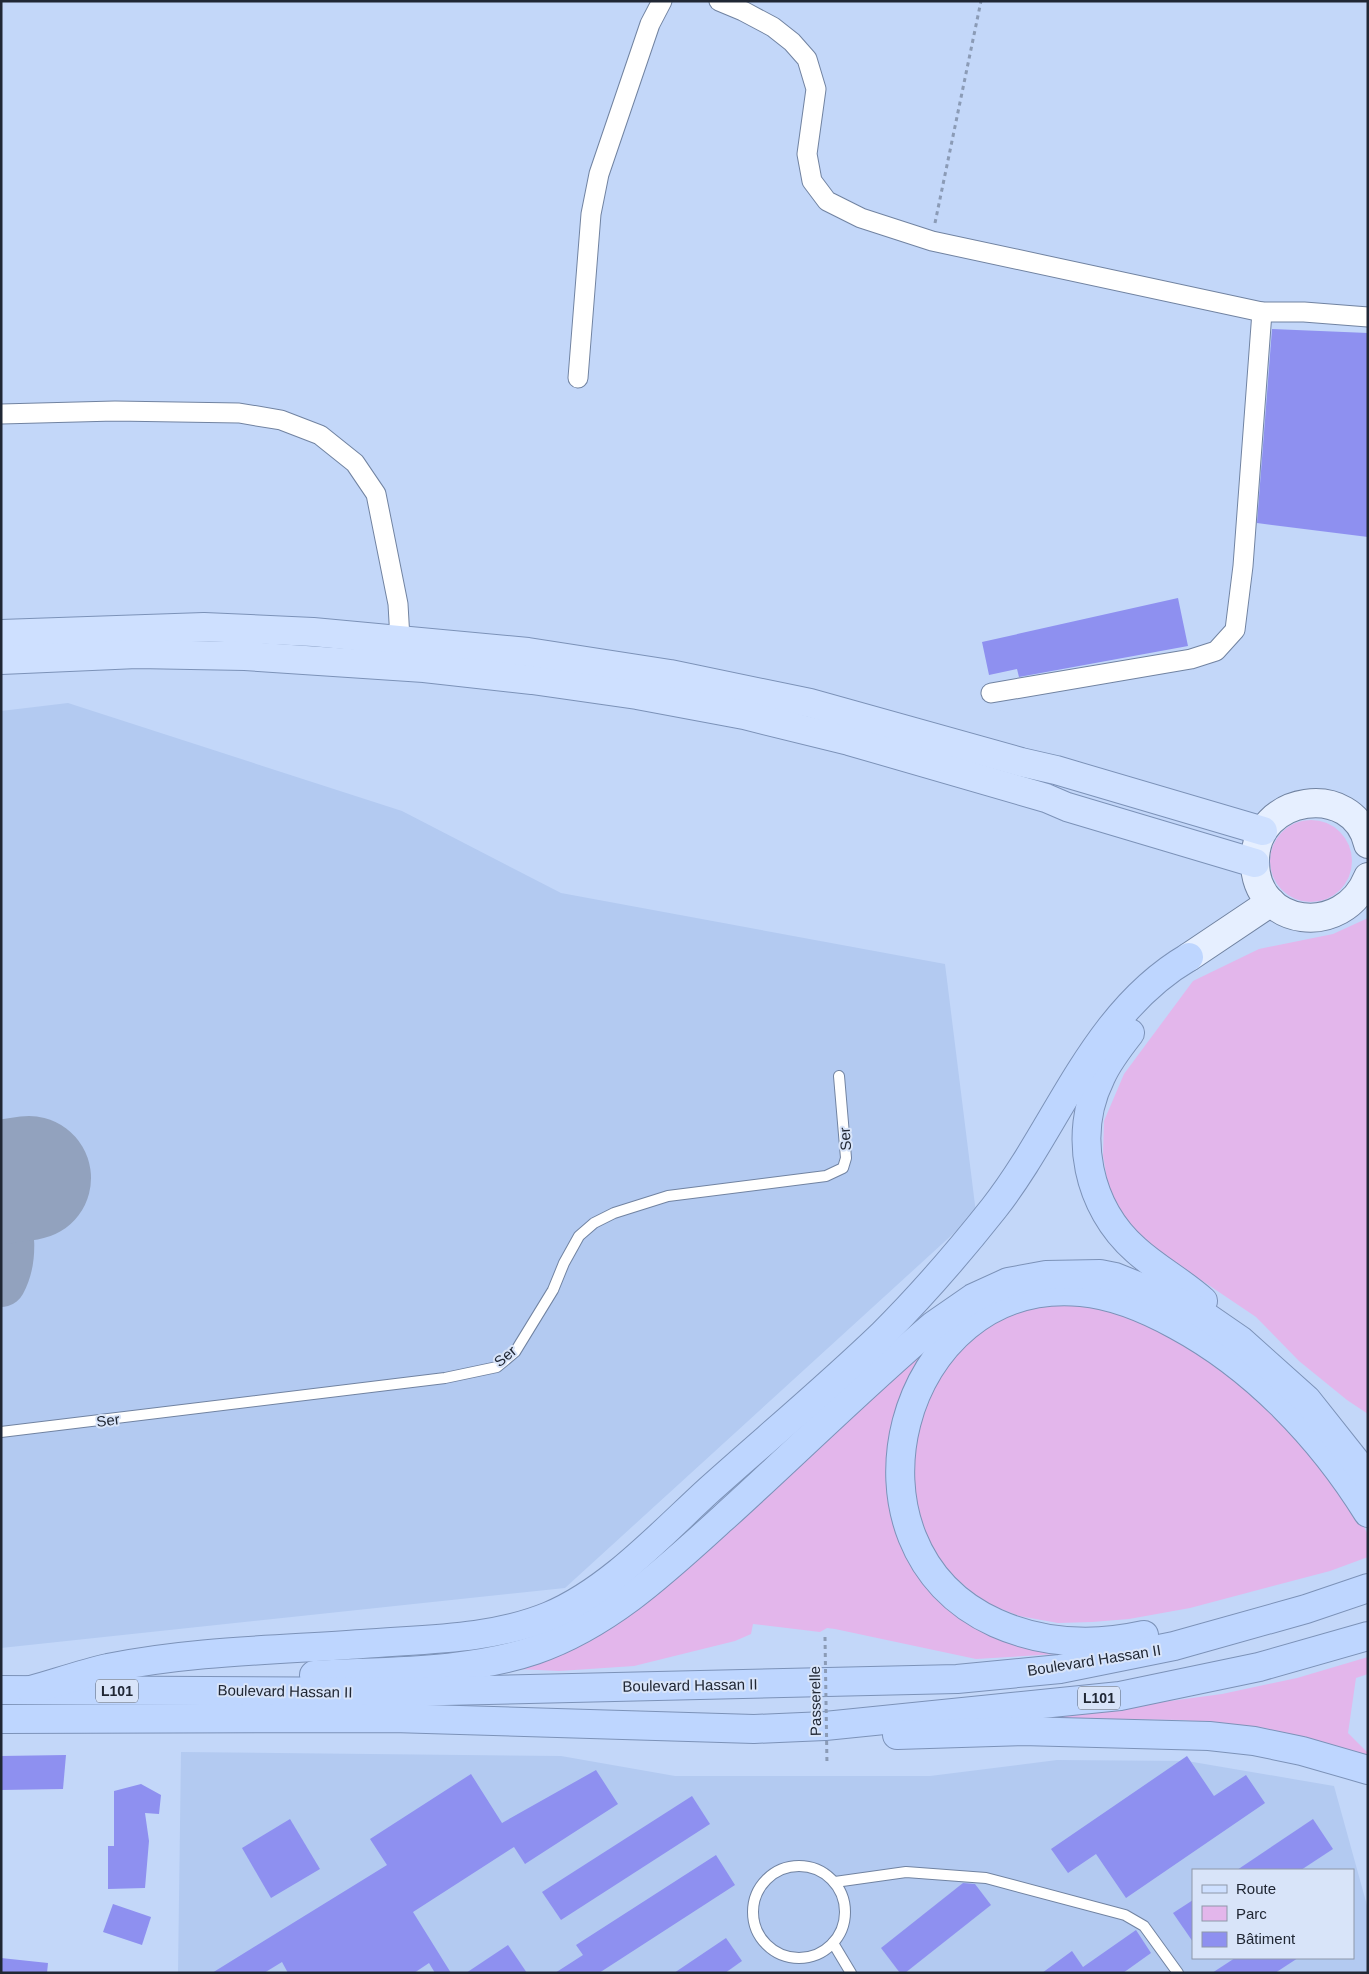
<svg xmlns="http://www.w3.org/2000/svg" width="1369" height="1974" font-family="Arial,sans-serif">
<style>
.built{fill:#b3caf1;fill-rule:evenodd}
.green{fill:#e3b6eb}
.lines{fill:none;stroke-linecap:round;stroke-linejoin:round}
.taxiway{stroke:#92a2be;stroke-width:50}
.runway{stroke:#92a2be;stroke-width:124}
.building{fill:#8e90f0}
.service-casing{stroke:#7183a1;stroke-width:12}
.minor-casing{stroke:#7183a1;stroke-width:21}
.secondary-casing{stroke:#7183a1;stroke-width:30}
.primary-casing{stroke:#7c92b8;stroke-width:30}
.trunk-casing{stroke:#7c92b8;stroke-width:30}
.path{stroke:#8b9bb6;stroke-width:3;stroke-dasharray:4 4;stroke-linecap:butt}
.service{stroke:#fff;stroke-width:10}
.minor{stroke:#fff;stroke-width:19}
.secondary{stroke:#e6efff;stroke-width:28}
.primary{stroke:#cee0ff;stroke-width:28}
.trunk{stroke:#bed6ff;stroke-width:28}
.path-bridge{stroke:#8b9bb6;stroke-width:3;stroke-dasharray:4 4;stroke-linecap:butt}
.labels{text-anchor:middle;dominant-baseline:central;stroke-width:4;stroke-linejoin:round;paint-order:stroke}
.shield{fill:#d8e4f9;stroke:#57606f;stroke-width:1}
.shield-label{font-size:14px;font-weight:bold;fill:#202734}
.street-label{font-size:15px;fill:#202734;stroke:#d8e4f9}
</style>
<rect width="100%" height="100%" fill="#c3d7f9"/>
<g class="built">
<polygon points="68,703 402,811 561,893 945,964 976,1213 565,1588 1,1648 1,711"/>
<path d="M 181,1752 L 561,1756 L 675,1776 L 930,1776 L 1057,1760 L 1187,1761 L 1334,1786 L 1368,1909 L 1368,1973 L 178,1973 ZM 1193,1870 L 1353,1870 L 1353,1958 L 1193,1958 Z"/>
</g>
<g class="green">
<circle cx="1311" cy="861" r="41"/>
<polygon points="1368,918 1368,1414 1347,1400 1299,1361 1256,1317 1170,1259 1134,1231 1121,1214 1113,1198 1107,1180 1103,1155 1104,1121 1124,1074 1193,981 1259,949 1333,934"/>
<polygon points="1074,1298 1178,1335 1270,1405 1358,1515 1368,1535 1368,1557 1330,1571 1190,1608 1129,1619 1092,1622 1058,1623 1019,1616 984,1602 958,1580 937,1560 912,1512 905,1454 945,1359 1010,1307"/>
<path d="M 943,1336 C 929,1351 913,1369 905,1388 C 863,1483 890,1572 978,1628 C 1001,1642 1032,1646 1057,1654 L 976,1659 L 835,1629 L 827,1628 L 820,1632 L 753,1624 L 751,1634 L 735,1641 L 634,1666 L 559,1671 L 517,1669 L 546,1661 L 589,1642 L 631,1615 L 894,1376 Z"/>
<polygon points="1368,1657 1368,1674 1356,1678 1348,1733 1368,1753 1368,1757 1265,1728 1181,1720 1043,1718 1222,1694 1297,1678"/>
</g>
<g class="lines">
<path class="taxiway" d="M 1,1205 C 11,1228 13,1260 1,1282"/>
<polyline class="runway" points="1,1182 29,1178"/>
</g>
<g class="building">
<polygon points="1272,329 1368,333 1368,537 1257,523"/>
<polygon points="1178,598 1188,646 1019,677 1017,669 989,675 982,642"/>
<polygon points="66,1755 63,1789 1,1790 1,1756"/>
<polygon points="1187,1756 1214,1796 1246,1775 1265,1803 1126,1898 1096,1854 1068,1873 1051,1849"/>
<polygon points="596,1770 618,1804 525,1864 514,1847 413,1912 451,1973 435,1973 429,1963 414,1973 288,1973 282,1962 264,1973 212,1973 387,1865 370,1839 471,1774 502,1823"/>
<polygon points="141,1784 161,1795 159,1814 145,1813 149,1841 145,1888 108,1889 108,1846 114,1846 114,1791"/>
<polygon points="692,1796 710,1824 561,1920 542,1892"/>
<polygon points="290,1819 320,1869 271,1898 242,1848"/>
<polygon points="1313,1819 1333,1849 1301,1870 1237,1870"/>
<polygon points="716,1855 735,1885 599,1973 555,1973 583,1955 576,1945"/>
<polygon points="963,1883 975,1884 991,1905 905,1973 900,1973 881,1948"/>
<polygon points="1193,1900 1193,1942 1173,1913"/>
<polygon points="113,1904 151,1917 142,1945 103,1932"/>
<polygon points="1136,1930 1151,1953 1123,1973 1042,1973 1072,1951 1083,1967"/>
<polygon points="726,1938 742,1961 725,1973 674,1973"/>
<polygon points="508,1945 527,1973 466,1973"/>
<polygon points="1,1958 48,1963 47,1973 1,1973"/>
<polygon points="1235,1958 1298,1958 1275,1973 1212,1973"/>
</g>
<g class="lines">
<g class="service-casing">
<g id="service">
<polyline points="1,1432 445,1378 497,1367 515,1352 553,1290 564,1263 579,1236 594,1223 614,1213 668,1196 826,1176 843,1168 846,1158 839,1076"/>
<circle cx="799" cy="1912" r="46"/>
<polyline points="835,1882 906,1872 986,1878 1125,1915 1144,1926 1178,1973"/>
<polyline points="833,1943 851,1973"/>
</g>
</g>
<g class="minor-casing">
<g id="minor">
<polyline points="719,1 743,11 773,27 792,42 807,59 816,89 807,154 812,181 827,201 861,218 932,241 1262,312 1304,312 1368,317"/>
<polyline points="578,378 591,214 599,174 650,24 662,1"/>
<polyline points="1,414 115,411 239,413 281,420 320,435 355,463 376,494 398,604 400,639"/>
<polyline points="991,693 1191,659 1216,651 1235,630 1243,566 1262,312"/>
</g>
</g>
<g class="secondary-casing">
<g id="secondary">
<path d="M 1368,844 C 1354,781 1254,794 1255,862 C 1255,927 1343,939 1368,877"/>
<polyline points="1189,957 1271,902"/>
</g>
</g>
<g class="primary-casing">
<g id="primary">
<polyline points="1,634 204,627 313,632 528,652 670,674 810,703 1021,762 1056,770 1263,831"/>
<polyline points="1,660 137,654 245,656 424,668 532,680 637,695 744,715 849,741 1046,798 1067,807 1255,863"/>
</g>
</g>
<g class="trunk-casing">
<g id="trunk">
<path d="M 1130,1033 C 1119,1047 1108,1061 1101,1077 C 1072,1135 1088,1208 1136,1250 C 1157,1269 1182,1282 1203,1301"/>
<path d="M 1144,1635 C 1094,1646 1043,1644 996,1623 C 827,1547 898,1275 1081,1292 C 1114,1295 1147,1309 1176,1325 C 1254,1367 1321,1437 1368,1513"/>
<path d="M 314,1675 C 385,1671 468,1673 535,1650 C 608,1625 666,1570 722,1519 C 793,1455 861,1387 934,1325 L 973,1298 L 1008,1282 L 1046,1275 L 1100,1274 L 1115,1277 L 1195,1309 L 1240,1340 L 1307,1400 L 1368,1477"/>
<polyline points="1,1690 401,1692 957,1679 1060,1669 1174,1646 1306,1609 1368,1588"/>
<path d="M 31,1690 C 56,1683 82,1674 108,1668 C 191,1651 278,1650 362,1644 C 424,1639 491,1640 549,1616 C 609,1591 662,1533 709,1490 C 767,1438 827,1388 883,1334 C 922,1295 960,1251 994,1208 C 1059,1125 1093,1013 1189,957"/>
<polyline points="1,1719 393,1718 754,1729 825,1726 1120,1696 1259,1667 1368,1636"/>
<polyline points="897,1735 1022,1731 1209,1736 1254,1741 1302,1751 1368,1770"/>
</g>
</g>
<polyline class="path" points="935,223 981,1"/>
<use href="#service" class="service"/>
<use href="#minor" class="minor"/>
<use href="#secondary" class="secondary"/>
<use href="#primary" class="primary"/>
<use href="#trunk" class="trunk"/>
<polyline class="path-bridge" points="825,1637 827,1765"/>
</g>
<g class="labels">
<g class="shield">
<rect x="96" y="1679.5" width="42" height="23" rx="4"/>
<rect x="1078" y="1686.5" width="42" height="23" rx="4"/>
</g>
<g class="shield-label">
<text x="117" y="1691">L101</text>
<text x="1099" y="1698">L101</text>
</g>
<g class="street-label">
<text transform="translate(845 1139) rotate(-94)">Ser</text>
<text transform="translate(505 1356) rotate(-40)">Ser</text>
<text transform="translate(108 1420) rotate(-7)">Ser</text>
<text transform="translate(1094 1660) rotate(-9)">Boulevard Hassan II</text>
<text transform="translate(690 1685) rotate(-1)">Boulevard Hassan II</text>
<text transform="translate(285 1691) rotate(1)">Boulevard Hassan II</text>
<text transform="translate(815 1701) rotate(-91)">Passerelle</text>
</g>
</g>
<rect width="1369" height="1974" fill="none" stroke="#202734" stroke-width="5"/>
<rect x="1192" y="1869" width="162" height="90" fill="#d8e4f9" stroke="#8e98aa"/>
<rect x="1202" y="1885" width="25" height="8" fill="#cee0ff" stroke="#8e98aa"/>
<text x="1236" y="1894" font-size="15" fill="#202734">Route</text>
<rect x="1202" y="1906" width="25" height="15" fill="#e3b6eb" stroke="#8e98aa"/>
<text x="1236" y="1919" font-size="15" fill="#202734">Parc</text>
<rect x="1202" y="1932" width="25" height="15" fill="#8e90f0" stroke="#8e98aa"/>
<text x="1236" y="1944" font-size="15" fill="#202734">Bâtiment</text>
</svg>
